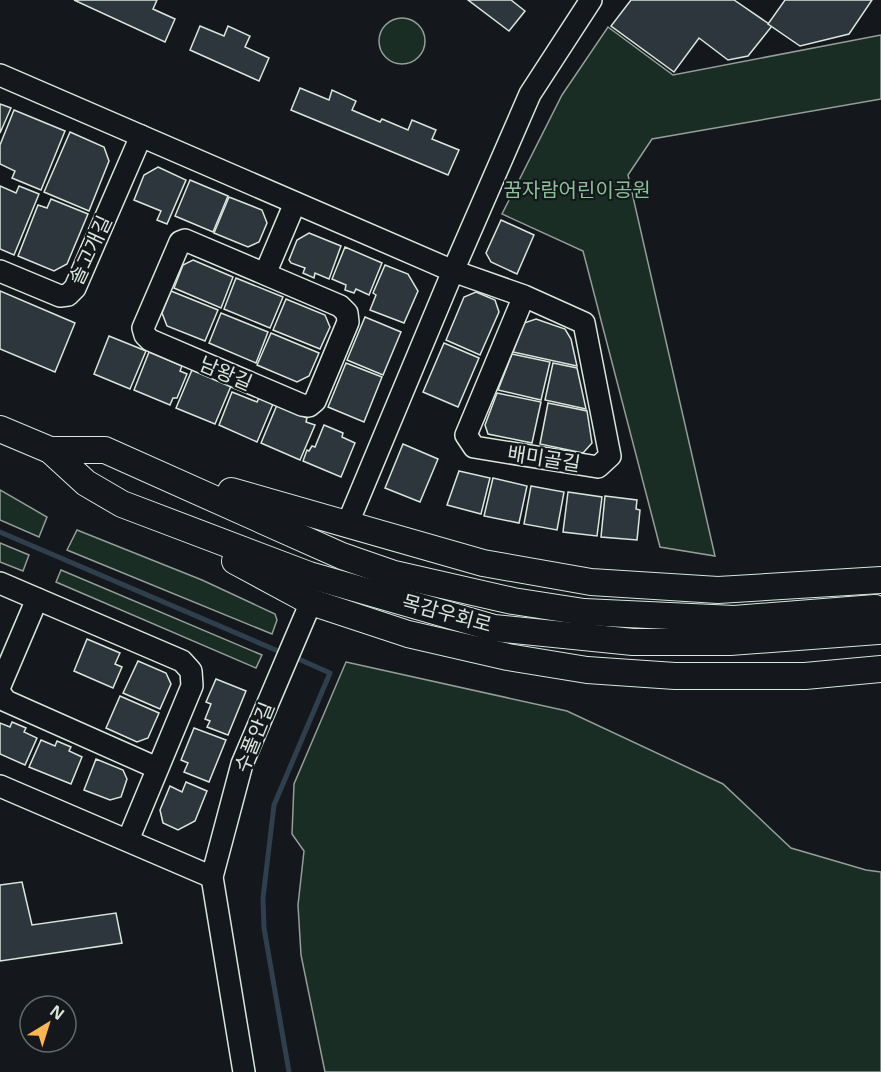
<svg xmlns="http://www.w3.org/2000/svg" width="881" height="1072" font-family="'Open Sans','Noto Sans KR',sans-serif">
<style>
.green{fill:#1a2d24;stroke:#939e99;stroke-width:1.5}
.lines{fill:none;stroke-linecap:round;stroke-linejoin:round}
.stream{stroke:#2f3f4d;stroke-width:5}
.building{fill:#2c363c;stroke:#d8e6dc;stroke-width:1.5}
.minor-casing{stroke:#d8e6dc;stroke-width:24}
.major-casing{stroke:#d8e6dc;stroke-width:28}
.minor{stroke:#14181c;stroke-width:21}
.major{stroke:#14181c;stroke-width:26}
.labels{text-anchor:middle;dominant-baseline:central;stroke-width:4.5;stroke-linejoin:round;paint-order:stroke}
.park-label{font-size:20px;fill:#8ac095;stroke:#14181c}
.street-label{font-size:20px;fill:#d8e6dc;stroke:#14181c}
</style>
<rect width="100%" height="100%" fill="#14181c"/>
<g class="green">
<circle cx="402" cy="41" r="23"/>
<polygon points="608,27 673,75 881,35 881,99 652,139 628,175 715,556 660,547 583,251 502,214 562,95"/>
<polygon points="0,490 47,517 39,537 0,520"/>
<polygon points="77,530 202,580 275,614 277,620 272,634 67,550"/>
<polygon points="0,543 29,555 23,571 0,562"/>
<polygon points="61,570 262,655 256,668 56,582"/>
<polygon points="346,662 567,711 723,784 791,848 866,870 881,872 881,1072 325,1072 301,955 298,905 304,851 292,834 294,784"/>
</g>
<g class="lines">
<g class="stream">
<polyline points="0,532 285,654"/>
<polyline points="289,1072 264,928 263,898 274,805 330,673 294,657"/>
</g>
</g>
<g class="building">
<polygon points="74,0 157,0 153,9 175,19 165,42"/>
<polygon points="468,0 511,0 525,11 509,31"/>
<polygon points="631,0 734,0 772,26 748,56 728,60 699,38 674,72 611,26"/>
<polygon points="785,0 872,0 849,34 800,46 768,24"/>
<polygon points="200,26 224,36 228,26 250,36 245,47 269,58 259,81 190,50"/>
<polygon points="300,88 329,100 332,90 356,101 352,110 380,122 382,119 408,130 412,120 436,130 432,139 459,150 448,175 291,110"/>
<polygon points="0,104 11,108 0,133"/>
<polygon points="14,110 65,131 41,190 12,178 15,171 0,164 0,145"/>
<polygon points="70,132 104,147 109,161 89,211 44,192"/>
<polygon points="158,167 186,180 167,224 157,220 161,211 134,200 144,175"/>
<polygon points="190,180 228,196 213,232 175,216"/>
<polygon points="0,186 16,193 19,186 39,194 14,255 0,249"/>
<polygon points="229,197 262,210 267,223 259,242 248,247 214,233"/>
<polygon points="51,199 88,214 67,264 54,271 18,256 38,205 47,208"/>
<polygon points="501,220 534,235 517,274 491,262 486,253"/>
<polygon points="309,233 341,246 329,279 315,273 314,278 303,273 305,268 291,263 289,260 297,240"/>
<polygon points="345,247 382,263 369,295 356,289 354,293 345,290 346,285 332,279"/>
<polygon points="193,260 233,277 221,308 174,288 183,265"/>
<polygon points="385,265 408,274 418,291 404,323 370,310 376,295 373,293"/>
<polygon points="236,278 283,297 270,328 224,309"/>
<polygon points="0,291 75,323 55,372 0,349"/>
<polygon points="171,291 218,310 205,341 167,326 162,313"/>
<polygon points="476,292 495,300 499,312 480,355 446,340 464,297"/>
<polygon points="286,299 325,315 330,327 320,349 273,330"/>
<polygon points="221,313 268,332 256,363 209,343"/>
<polygon points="365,317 401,332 383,375 347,360"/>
<polygon points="536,319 565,329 571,339 577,366 513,352 524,323"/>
<polygon points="271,333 319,353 309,376 297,382 257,365"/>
<polygon points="109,336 146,351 130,389 94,374"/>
<polygon points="444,343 479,358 458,407 423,392"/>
<polygon points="149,352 182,366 180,371 187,374 177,398 173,398 170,405 134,390"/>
<polygon points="512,354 550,362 541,400 498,390"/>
<polygon points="346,363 382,377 364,422 328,407"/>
<polygon points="553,363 577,368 586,409 545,400"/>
<polygon points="192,370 231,386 215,424 176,408"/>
<polygon points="232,392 257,402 259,398 273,404 257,442 219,425"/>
<polygon points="497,393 541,402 532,443 488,434 485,425"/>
<polygon points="548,403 587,411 592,443 583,453 540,444"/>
<polygon points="277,405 307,418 306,422 315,425 300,460 261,443"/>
<polygon points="324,425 343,433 342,437 355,443 341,477 303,461 307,450 309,451 312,446 315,447"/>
<polygon points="403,444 438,459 420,502 385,488"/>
<polygon points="459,471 490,478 481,514 447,505"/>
<polygon points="493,478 527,486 519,523 484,516"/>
<polygon points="531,486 564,492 557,530 524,524"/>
<polygon points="568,492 602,497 597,536 563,532"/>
<polygon points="605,496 637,500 636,509 640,510 637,540 601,537"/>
<polygon points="87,639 120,653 115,664 122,667 113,688 74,671"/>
<polygon points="138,661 166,673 171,684 160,709 123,693"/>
<polygon points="216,679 246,691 228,735 207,727 210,721 205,719 211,704 206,702"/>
<polygon points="120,696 159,713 148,738 137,742 106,728"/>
<polygon points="12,722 26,728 24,732 37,738 25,765 0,754 0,723 10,727"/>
<polygon points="194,728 226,740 209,782 184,772 188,763 181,760"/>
<polygon points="41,740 55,746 57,741 71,747 69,751 82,757 71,784 29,767"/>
<polygon points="96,759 123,770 127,779 121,797 110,800 84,790"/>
<polygon points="186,782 207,791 195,821 178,830 163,823 160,810 170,786 182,792"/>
<polygon points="22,882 32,925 116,913 122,943 0,961 0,885"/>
</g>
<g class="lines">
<g class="minor-casing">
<g id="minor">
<polyline points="0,75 453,271 524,296 584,323 610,456 598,467 474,447 466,435 524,296"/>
<polyline points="0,271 60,296 68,295 75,288 141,136"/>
<polyline points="265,274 185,240 180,242 143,328 145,335 150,340 302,405 309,406 315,401 348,322 347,313 340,306 265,274 295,203"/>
<polyline points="347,525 453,271 530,94 591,0"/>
<polyline points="0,583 182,661 191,671 192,686 128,840"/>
<polyline points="0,686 37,599"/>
<polyline points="0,693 6,701 157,768"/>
<polyline points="0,786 212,877"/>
<polyline points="244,1072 212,877 242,764 311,602"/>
</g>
</g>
<g class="major-casing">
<g id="major">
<polyline points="0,429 50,450 86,483 122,504 309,575 494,628 633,642 730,642 878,631"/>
<polyline points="50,450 105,450 342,556 394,574 513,601 584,612 734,619 875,608"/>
<polyline points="231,491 483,563 591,582 718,590 881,580"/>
<polyline points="235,561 311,602 408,634 508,657 587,670 675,676 805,676 881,669"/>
</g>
</g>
<use href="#minor" class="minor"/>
<use href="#major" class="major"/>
</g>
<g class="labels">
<g class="park-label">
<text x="577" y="189">꿈자람어린이공원</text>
</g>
<g class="street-label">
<text transform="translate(90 250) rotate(-65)">솔고개길</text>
<text transform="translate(226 373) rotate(23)">남왕길</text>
<text transform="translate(544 458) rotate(9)">배미골길</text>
<text transform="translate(447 613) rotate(15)">목감우회로</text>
<text transform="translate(254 737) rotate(-68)">수풀안길</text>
</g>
</g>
<g transform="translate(48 1024) rotate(38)"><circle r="28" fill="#14181c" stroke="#626a69" stroke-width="1.5"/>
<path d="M0-4.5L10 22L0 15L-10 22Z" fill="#ffb74d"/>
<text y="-9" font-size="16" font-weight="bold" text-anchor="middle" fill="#d8e6dc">N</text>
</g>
</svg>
